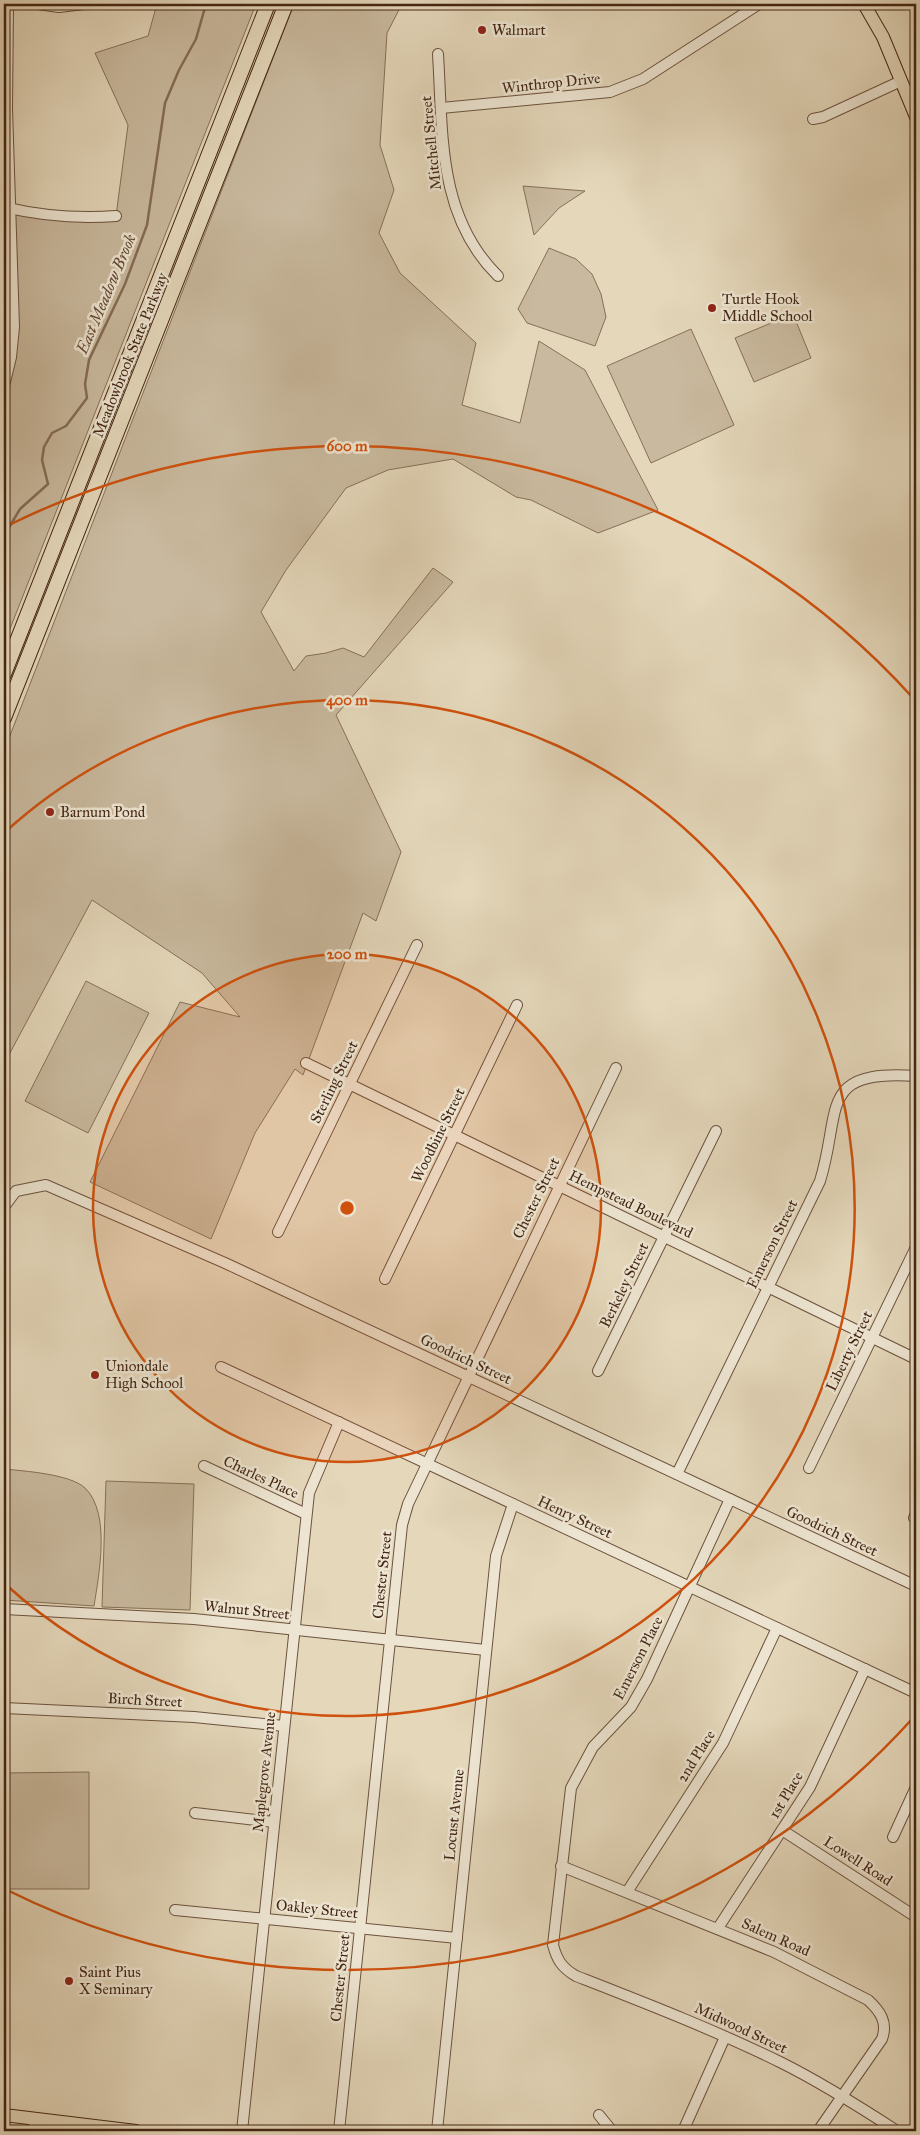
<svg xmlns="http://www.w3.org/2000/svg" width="920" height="2135" font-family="'IM FELL Great Primer',serif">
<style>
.green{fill:#c9b99e;stroke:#867059}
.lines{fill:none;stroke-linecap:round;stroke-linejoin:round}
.stream{stroke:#846c56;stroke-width:2.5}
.minor-casing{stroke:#6c523e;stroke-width:12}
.major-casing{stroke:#442614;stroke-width:14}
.highway-casing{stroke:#442614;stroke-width:16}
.minor{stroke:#ede5d2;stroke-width:10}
.major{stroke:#e4d7ba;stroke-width:12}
.highway{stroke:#e4d7ba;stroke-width:14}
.ring{fill:none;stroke:#cf510d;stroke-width:2.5}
.poi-dot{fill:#8f2418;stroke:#ede5d2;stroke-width:2}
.labels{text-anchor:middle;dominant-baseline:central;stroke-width:5;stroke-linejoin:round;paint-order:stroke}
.poi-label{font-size:15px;fill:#442614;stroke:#ede5d2;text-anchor:start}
.street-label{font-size:15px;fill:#442614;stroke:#ede5d2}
.water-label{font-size:16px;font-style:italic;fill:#644935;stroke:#ede5d2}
.centre{fill:#cf510d;stroke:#ede5d2;stroke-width:2.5}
.ring-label{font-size:15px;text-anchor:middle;font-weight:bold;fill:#cf510d;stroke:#ede5d2;stroke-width:5;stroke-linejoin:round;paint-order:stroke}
</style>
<rect width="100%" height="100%" fill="#e4d7ba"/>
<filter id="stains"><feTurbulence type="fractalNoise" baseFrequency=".004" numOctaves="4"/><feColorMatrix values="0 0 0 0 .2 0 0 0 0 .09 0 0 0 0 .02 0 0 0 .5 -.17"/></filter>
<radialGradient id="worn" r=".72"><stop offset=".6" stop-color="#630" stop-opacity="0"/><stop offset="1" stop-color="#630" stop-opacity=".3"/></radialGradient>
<g class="green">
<polygon points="157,4 256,4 4,644 4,386 11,357 11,209 116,216 128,125 95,53 148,36"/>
<polygon points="294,4 402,4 387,33 380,145 394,190 379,233 400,273 476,343 462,405 520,423 539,341 585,370 658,510 598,533 531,500 516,497 453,459 388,470 346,488 286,570 261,612 294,671 306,656 326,653 343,648 364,657 433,568 453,582 336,715 401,852 376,921 363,913 303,1075 295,1069 255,1133 211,1239 90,1182 180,1002 240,1017 202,973 92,900 4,1064 4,751"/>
<polygon points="523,186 585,191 559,208 534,235"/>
<polygon points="549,248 576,259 592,274 601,294 606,317 595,346 527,323 518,309"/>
<polygon points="793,314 811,358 754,382 735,338"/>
<polygon points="691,329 734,425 651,463 607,366"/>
<polygon points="86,981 149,1013 88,1133 25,1101"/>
<path d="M 4,1469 C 24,1471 70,1474 85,1488 C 111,1513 99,1574 94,1606 L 4,1600 Z"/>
<polygon points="106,1481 194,1484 190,1610 102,1607"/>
<polygon points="89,1772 89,1889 4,1889 4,1773"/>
</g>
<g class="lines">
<polyline class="stream" points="4,536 20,509 48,484 42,460 44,447 52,433 66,426 87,398 85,384 89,360 125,284 147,225 165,103 179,70 196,39 206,4"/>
<g class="minor-casing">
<g id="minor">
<polyline points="38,4 59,7 84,4"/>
<path d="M 438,54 C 443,133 437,216 498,276"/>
<polyline points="441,108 610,92 643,79 759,4"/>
<polyline points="813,119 823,117 901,81"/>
<path d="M 4,207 C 42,216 77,219 116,216"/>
<polyline points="4,386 11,357 14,327 7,109 8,4"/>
<polyline points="306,1063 916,1359"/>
<polyline points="4,1207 16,1191 46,1185 225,1263 916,1586"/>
<polyline points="278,1232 417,945"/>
<polyline points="385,1279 517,1005"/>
<polyline points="221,1367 916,1693"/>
<polyline points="598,1371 716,1131"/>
<polyline points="204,1466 306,1514"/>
<polyline points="809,1468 916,1247"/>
<path d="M 677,1474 L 820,1181 C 842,1110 817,1069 916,1076"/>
<path d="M 730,1499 L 647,1679 L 631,1707 L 593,1747 L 571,1788 L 553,1945 C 557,1960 562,1968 576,1976 C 645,2003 715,2030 782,2063 C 822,2083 860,2107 897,2131"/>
<polyline points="914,1518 916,1513"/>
<polyline points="4,1609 194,1619 486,1650"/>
<polyline points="4,1708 194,1717 284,1726"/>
<polyline points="195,1813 274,1822"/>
<polyline points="782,1830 916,1917"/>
<polyline points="893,1837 916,1787"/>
<path d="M 561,1866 L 774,1952 L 868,2000 C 880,2011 888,2022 882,2039 L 818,2131"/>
<polyline points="627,1892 723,1743 777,1628"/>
<polyline points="175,1910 457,1938"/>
<polyline points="718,1928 810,1787 865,1669"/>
<polyline points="599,2115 612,2131"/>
<polyline points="33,2131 36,2119"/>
<polyline points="242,2131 309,1493 339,1422"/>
<polyline points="339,2131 402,1525 408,1504 616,1068"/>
<polyline points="437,2131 496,1556 513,1504"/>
<polyline points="683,2131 725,2037"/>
</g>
</g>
<g class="major-casing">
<g id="major">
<polyline points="864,4 883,37 916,117"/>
<polyline points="4,2115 136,2131"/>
</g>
</g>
<g class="highway-casing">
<g id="highway">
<polyline points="4,674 268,4"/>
<polyline points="4,718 286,4"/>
</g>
</g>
<use href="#minor" class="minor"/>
<use href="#major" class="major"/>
<use href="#highway" class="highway"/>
</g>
<circle cx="347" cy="1208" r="254" fill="#cf510d" fill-opacity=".12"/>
<g class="ring">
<circle cx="347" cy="1208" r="254"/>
<path d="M4 833A508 508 0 1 1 4 1583"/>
<path d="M913 1718A762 762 0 0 1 7 1890M7 526A762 762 0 0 1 913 698"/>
</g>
<g class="poi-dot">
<circle cx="482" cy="30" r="5"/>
<circle cx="712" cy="308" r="5"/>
<circle cx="50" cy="812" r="5"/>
<circle cx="95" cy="1375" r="5"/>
<circle cx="69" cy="1981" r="5"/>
</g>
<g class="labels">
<g class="poi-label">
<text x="492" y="30">Walmart</text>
<text x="722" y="299">Turtle Hook<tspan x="722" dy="17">Middle School</tspan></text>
<text x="60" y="812">Barnum Pond</text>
<text x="105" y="1366">Uniondale<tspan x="105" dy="17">High School</tspan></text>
<text x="79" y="1972">Saint Pius<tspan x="79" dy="17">X Seminary</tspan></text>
</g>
<g class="street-label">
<text transform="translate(551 83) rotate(-6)">Winthrop Drive</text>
<text transform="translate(431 143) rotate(-96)">Mitchell Street</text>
<text transform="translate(130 355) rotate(-68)">Meadowbrook State Parkway</text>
<text transform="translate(334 1082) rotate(-64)">Sterling Street</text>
<text transform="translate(438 1135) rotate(-64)">Woodbine Street</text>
<text transform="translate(536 1198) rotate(-64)">Chester Street</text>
<text transform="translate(631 1204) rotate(26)">Hempstead Boulevard</text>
<text transform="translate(772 1244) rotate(-64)">Emerson Street</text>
<text transform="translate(624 1285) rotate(-64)">Berkeley Street</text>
<text transform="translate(849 1351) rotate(-64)">Liberty Street</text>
<text transform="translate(466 1359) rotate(25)">Goodrich Street</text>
<text transform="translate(261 1477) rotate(25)">Charles Place</text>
<text transform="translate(575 1517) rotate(25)">Henry Street</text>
<text transform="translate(832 1531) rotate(25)">Goodrich Street</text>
<text transform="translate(382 1575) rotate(-84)">Chester Street</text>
<text transform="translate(247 1610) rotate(6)">Walnut Street</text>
<text transform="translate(638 1658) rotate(-63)">Emerson Place</text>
<text transform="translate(145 1700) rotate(3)">Birch Street</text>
<text transform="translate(696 1756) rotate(-58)">2nd Place</text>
<text transform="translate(264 1772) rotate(-84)">Maplegrove Avenue</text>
<text transform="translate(786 1795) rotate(-59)">1st Place</text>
<text transform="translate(454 1815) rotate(-84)">Locust Avenue</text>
<text transform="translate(858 1861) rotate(33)">Lowell Road</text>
<text transform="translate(317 1909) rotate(6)">Oakley Street</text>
<text transform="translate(776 1937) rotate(24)">Salem Road</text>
<text transform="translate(340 1978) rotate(-84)">Chester Street</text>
<text transform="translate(741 2028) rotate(25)">Midwood Street</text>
</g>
<g class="water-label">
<text transform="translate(106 294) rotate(-67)">East Meadow Brook</text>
</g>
</g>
<circle cx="347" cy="1208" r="8" class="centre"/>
<g class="ring-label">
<text x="347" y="451">600 m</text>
<text x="347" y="705">400 m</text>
<text x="347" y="959">200 m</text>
</g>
<rect width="920" height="2135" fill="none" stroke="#e4d7ba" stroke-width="20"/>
<rect x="5" y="5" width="910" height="2125" fill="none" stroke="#442614" stroke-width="2.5"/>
<rect x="10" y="10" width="900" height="2115" fill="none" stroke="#442614"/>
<rect width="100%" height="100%" filter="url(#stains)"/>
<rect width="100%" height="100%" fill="url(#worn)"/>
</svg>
